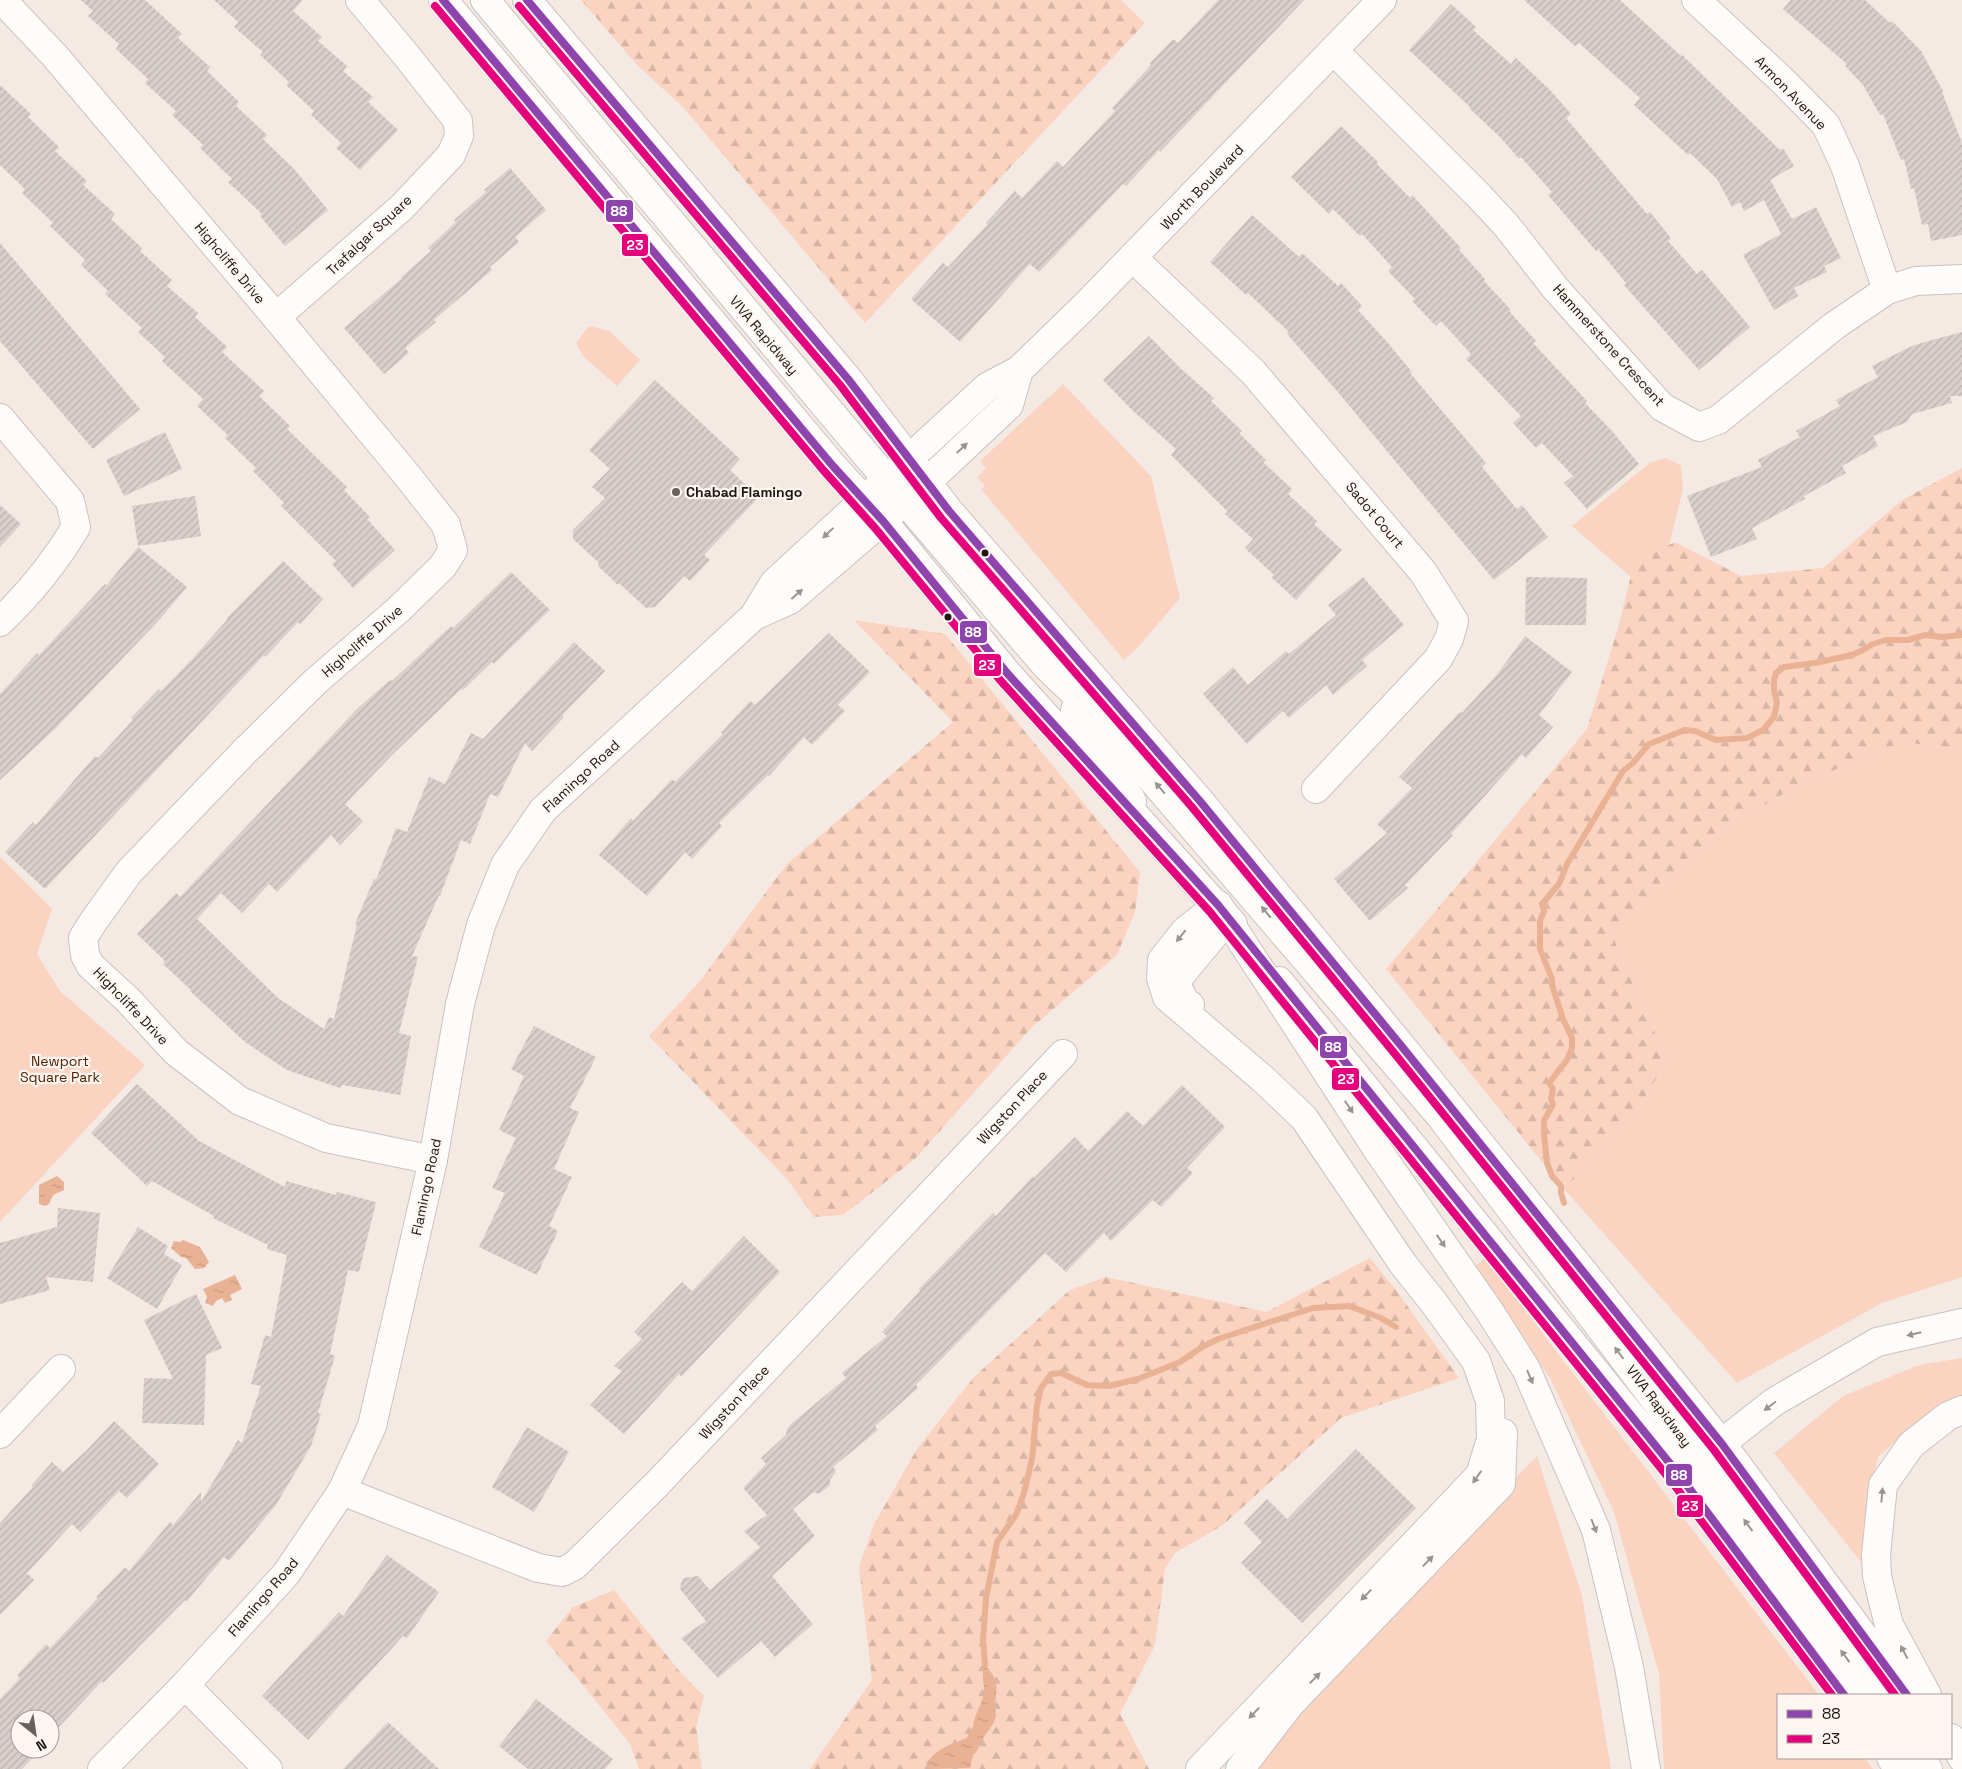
<svg xmlns="http://www.w3.org/2000/svg" width="1962" height="1769" font-family="'Space Grotesk',sans-serif">
<style>
.green{fill:#fad4c0}
.forest{fill:url(#forest-firs)}
.water{fill:url(#water-ripples)}
.lines{fill:none;stroke-linecap:round;stroke-linejoin:round}
.stream{stroke:#e9b294;stroke-width:6}
.building{fill:url(#building-hatch)}
.minor-casing{stroke:#cbc2be;stroke-width:30}
.major-casing{stroke:#cbc2be;stroke-width:30}
.highway-casing{stroke:#cbc2be;stroke-width:30}
.minor{stroke:#fdfcfb;stroke-width:28}
.major{stroke:#fdfcfb;stroke-width:28}
.highway{stroke:#fdfcfb;stroke-width:28}
.bus-1-casing{stroke:#fff6f2;stroke-width:11}
.bus-2-casing{stroke:#fff6f2;stroke-width:11}
.bus-1{stroke:#8e44ad;stroke-width:8}
.bus-2{stroke:#e5007d;stroke-width:8}
.oneway{fill:#989493}
.poi-dot{fill:#68605c;stroke:#fff6f2;stroke-width:2}
.bus-dot{fill:#1d1613;stroke:#fff6f2;stroke-width:2}
.labels{text-anchor:middle;dominant-baseline:central;stroke-width:4.5;stroke-linejoin:round;paint-order:stroke}
.street-label{font-size:14px;fill:#1d1613;stroke:#fff6f2}
.poi-label{font-size:14px;font-weight:bold;fill:#1d1613;stroke:#fff6f2;text-anchor:start}
.park-label{font-size:14px;fill:#4f2202;stroke:#fff6f2}
.line-badge{stroke:#fff6f2;stroke-width:2}
.badge-label{font-size:14px;text-anchor:middle;font-weight:bold;fill:#fff}
</style>
<defs>
<pattern id="forest-firs" width="22" height="20" patternUnits="userSpaceOnUse" patternTransform="scale(1.25)"><rect width="22" height="20" fill="#fad4c0"/><path d="M5 1l3.5 6h-7zM16 11l3.5 6h-7z" fill="#d6b5a4"/></pattern>
<pattern id="water-ripples" width="26" height="14" patternUnits="userSpaceOnUse" patternTransform="scale(1.25)"><rect width="26" height="14" fill="#e9b294"/><path d="M2 4q2-2 4 0t4 0M15 11q2-2 4 0t4 0" fill="none" stroke="#c7987f"/></pattern>
<pattern id="building-hatch" width="6" height="6" patternUnits="userSpaceOnUse" patternTransform="scale(1.25)"><rect width="6" height="6" fill="#d9d0cb"/><path d="M-1 1l2-2M0 6l6-6M5 7l2-2" fill="none" stroke="#bab2ad"/></pattern>
</defs>
<rect width="100%" height="100%" fill="#f4e9e3"/>
<g class="green">
<polygon points="589,326 609,331 640,360 617,386 583,356 576,343"/>
<polygon points="1063,384 1151,476 1180,598 1139,646 1124,660 981,489 985,486 977,477 986,469 980,461"/>
<polygon points="1666,458 1681,465 1683,489 1669,545 1635,563 1631,577 1572,526 1651,462"/>
<polygon points="1902,742 1962,749 1962,1277 1882,1303 1737,1383 1564,1189 1634,1116 1667,1060 1611,933 1714,835 1800,784"/>
<polygon points="0,857 52,909 37,954 60,991 145,1065 0,1222"/>
<polygon points="1485,1258 1819,1695 1778,1695 1778,1758 1865,1758 1873,1769 1664,1769 1659,1674 1614,1512 1550,1378 1473,1268"/>
<polygon points="1962,1358 1962,1397 1935,1407 1878,1457 1865,1515 1861,1562 1774,1453 1843,1396 1919,1365"/>
<polygon points="1537,1456 1582,1596 1611,1769 1228,1769"/>
</g>
<g class="forest">
<polygon points="581,0 1121,0 1145,23 865,323 683,107 638,66"/>
<polygon points="1962,468 1962,749 1902,742 1800,784 1714,835 1611,933 1667,1060 1634,1116 1564,1189 1386,969 1472,868 1587,729 1618,628 1634,563 1675,542 1741,576 1823,568 1902,500"/>
<polygon points="854,620 945,634 1140,872 1135,912 1117,955 1031,1028 915,1159 843,1215 814,1217 787,1179 649,1036 700,981 787,864 953,722"/>
<polygon points="1370,1258 1396,1290 1459,1378 1341,1418 1223,1525 1175,1553 1165,1569 1155,1645 1120,1714 1149,1769 810,1769 872,1680 859,1567 873,1526 917,1449 974,1377 1070,1290 1106,1277 1266,1312"/>
<polygon points="614,1590 681,1673 704,1696 696,1727 702,1769 639,1769 630,1744 587,1690 546,1641 572,1608"/>
</g>
<g class="water">
<polygon points="57,1176 64,1182 64,1190 53,1195 49,1204 45,1206 39,1204 39,1185"/>
<polygon points="183,1240 200,1247 209,1262 204,1268 195,1269 186,1258 181,1257 171,1248 174,1241 180,1242"/>
<polygon points="235,1275 242,1289 230,1295 232,1300 225,1303 222,1298 216,1301 213,1306 205,1303 207,1297 203,1289"/>
<path d="M 985,1665 C 1001,1683 996,1686 995,1708 C 995,1712 997,1715 995,1719 C 992,1728 985,1734 981,1742 C 978,1748 978,1751 973,1755 L 970,1768 L 930,1769 L 926,1763 C 937,1749 950,1744 967,1738 L 969,1732 L 973,1727 C 974,1714 982,1705 984,1693 C 985,1683 980,1675 985,1665 Z"/>
</g>
<g class="lines">
<g class="stream">
<polyline points="1564,1203 1561,1193 1561,1186 1552,1176 1547,1163 1544,1134 1544,1121 1553,1104 1551,1099 1553,1089 1549,1083 1567,1060 1572,1048 1572,1038 1563,1019 1552,985 1552,979 1540,949 1540,921 1544,911 1542,904 1559,884 1567,864 1623,771 1633,763 1649,744 1685,730 1695,731 1716,740 1747,738 1763,730 1774,717 1777,703 1774,690 1774,680 1776,673 1784,667 1815,663 1852,655 1861,651 1873,644 1886,640 1908,640 1925,635 1942,637 1962,635"/>
<polyline points="985,1665 983,1640 986,1598 997,1542 1016,1515 1024,1493 1032,1459 1037,1405 1041,1388 1051,1374 1061,1373 1087,1385 1109,1386 1138,1379 1180,1362 1202,1347 1218,1339 1313,1308 1349,1306 1381,1318 1396,1327"/>
</g>
</g>
<g class="building">
<polygon points="81,0 145,0 182,34 178,38 210,67 207,71 239,102 236,106 267,135 263,139 294,169 328,210 285,246 260,216 262,214 228,182 232,179 200,148 203,145 172,115 176,111 145,83 148,79 116,49 119,44 88,16 93,11"/>
<polygon points="214,0 303,0 293,11 322,37 318,41 347,66 343,71 373,97 368,102 398,130 360,170 336,148 341,143 311,115 314,111 286,85 289,82 260,55 263,52 234,27 238,22"/>
<polygon points="1218,0 1304,0 1160,152 1159,150 1126,186 1123,184 1039,272 1030,264 960,342 911,299 943,263 948,267 987,225 986,223 1015,191 1022,198 1057,161 1063,167 1115,111 1112,108 1151,65 1150,63 1173,39 1178,43"/>
<polygon points="1524,0 1620,0 1681,56 1682,55 1780,150 1783,148 1794,166 1770,180 1792,219 1816,207 1841,258 1824,266 1827,272 1794,288 1798,296 1774,310 1743,255 1781,234 1764,200 1744,211 1740,202 1732,207 1717,179 1690,153 1688,155 1634,105 1640,98 1579,43 1575,46"/>
<polygon points="1791,0 1865,0 1890,23 1892,21 1921,51 1943,91 1942,92 1962,143 1962,235 1931,241 1928,224 1922,225 1914,188 1911,189 1904,159 1901,160 1883,114 1880,115 1863,85 1845,66 1847,64 1783,9"/>
<polygon points="1451,4 1476,27 1473,30 1511,64 1516,58 1550,90 1571,114 1566,118 1647,214 1650,212 1671,238 1668,241 1697,274 1702,270 1750,327 1699,370 1624,285 1626,283 1598,249 1596,251 1548,195 1552,192 1521,157 1519,159 1501,138 1469,108 1470,107 1409,50"/>
<polygon points="0,85 31,114 28,117 59,147 55,151 87,181 83,185 115,214 111,219 142,248 140,251 172,280 167,286 198,313 195,317 227,347 222,352 264,391 259,396 290,426 287,429 347,487 344,490 370,517 367,519 395,550 353,588 332,564 336,561 281,506 284,503 253,471 256,468 225,438 228,435 197,406 203,399 162,361 165,357 138,332 142,328 105,294 108,291 81,265 85,260 50,226 53,223 22,193 25,189 0,165"/>
<polygon points="1341,126 1378,162 1377,164 1410,198 1412,195 1461,248 1459,250 1485,279 1484,281 1511,310 1509,311 1536,341 1533,343 1587,401 1585,403 1612,431 1639,464 1587,509 1564,483 1573,476 1542,443 1536,448 1513,423 1521,416 1466,359 1471,354 1441,321 1436,326 1412,301 1415,299 1388,271 1392,267 1362,234 1360,236 1333,209 1329,214 1291,177"/>
<polygon points="510,168 546,210 515,237 519,242 490,267 492,270 434,320 436,322 405,348 409,353 384,374 344,328 402,278 401,277 431,251 428,248 456,222 454,220 486,192 484,190"/>
<polygon points="1252,215 1299,257 1302,253 1338,286 1341,283 1362,306 1358,310 1387,342 1412,372 1410,373 1486,463 1482,467 1517,509 1522,505 1548,537 1494,580 1337,391 1287,334 1289,332 1248,293 1246,295 1210,262"/>
<polygon points="0,243 140,409 93,449 0,341"/>
<polygon points="1962,332 1962,396 1950,396 1952,403 1912,414 1907,422 1873,436 1878,446 1842,466 1846,473 1804,496 1805,499 1752,528 1757,539 1711,557 1687,496 1762,467 1758,460 1800,437 1796,431 1840,406 1836,400 1878,377 1872,366 1914,345"/>
<polygon points="1149,336 1178,366 1214,398 1211,401 1242,431 1239,433 1266,460 1263,462 1292,489 1288,494 1317,521 1314,524 1342,550 1296,600 1271,577 1274,575 1245,548 1253,539 1225,514 1228,512 1171,455 1176,449 1132,410 1103,380"/>
<polygon points="655,380 740,459 730,470 759,497 704,555 710,560 690,581 684,576 655,607 646,608 620,584 617,584 598,566 599,563 573,539 573,530 605,498 592,487 610,469 589,450"/>
<polygon points="165,432 182,469 124,496 106,460"/>
<polygon points="195,496 201,536 138,546 132,506"/>
<polygon points="0,505 21,524 0,547"/>
<polygon points="138,547 187,587 160,619 55,729 0,780 0,694 37,653 39,655 105,584 106,586"/>
<polygon points="283,561 323,599 300,624 298,622 265,657 264,655 45,889 5,852 33,822 36,825 95,756 98,758 133,720 131,718 159,689 161,691 193,658 227,620 226,619"/>
<polygon points="511,572 550,610 494,664 492,662 463,690 461,689 393,754 345,804 363,821 340,845 331,835 277,892 269,884 242,913 221,893 197,919 278,998 324,1029 329,1017 334,1019 357,925 355,924 374,879 376,880 396,828 407,832 429,777 445,784 471,733 483,739 574,642 605,671 562,715 564,717 532,751 525,743 498,797 490,794 470,844 461,840 440,896 439,895 412,956 418,957 399,1033 411,1036 400,1095 342,1085 340,1088 287,1070 245,1042 190,991 191,990 163,964 165,961 137,934 176,893 180,897 358,708 390,680 392,681 451,626 453,628"/>
<polygon points="1363,577 1404,625 1362,660 1367,666 1333,695 1326,685 1289,718 1283,711 1247,744 1203,694 1233,667 1248,685 1286,651 1289,654 1336,615 1328,605"/>
<polygon points="1526,577 1587,578 1586,625 1525,625"/>
<polygon points="829,633 870,672 838,705 845,711 812,745 804,737 769,776 768,775 719,823 722,826 692,859 685,852 647,896 599,855 631,818 633,821 672,779 675,782 723,734 721,733 750,701 755,705"/>
<polygon points="1525,636 1572,672 1539,715 1553,727 1526,758 1522,754 1451,834 1453,835 1405,885 1408,888 1370,921 1334,879 1387,833 1377,824 1412,788 1399,777 1460,712 1462,713 1499,672"/>
<polygon points="534,1026 596,1057 570,1108 579,1112 554,1169 572,1177 549,1226 558,1231 537,1275 479,1247 505,1193 492,1188 516,1138 499,1130 524,1076 511,1069"/>
<polygon points="137,1084 199,1141 285,1187 286,1181 336,1195 337,1192 376,1202 359,1272 348,1270 330,1354 335,1356 318,1413 321,1414 311,1446 276,1505 229,1561 224,1557 186,1602 185,1600 103,1683 102,1681 57,1729 59,1731 50,1740 50,1719 20,1719 20,1749 41,1749 22,1769 0,1769 0,1699 20,1678 17,1675 46,1644 50,1648 98,1598 96,1597 125,1567 129,1571 170,1522 173,1525 201,1492 201,1502 238,1440 242,1443 261,1386 251,1384 265,1335 271,1337 287,1255 267,1249 268,1245 213,1218 214,1216 152,1181 147,1186 91,1133"/>
<polygon points="1182,1085 1225,1127 1187,1168 1193,1173 1161,1207 1153,1200 1111,1241 1104,1233 1066,1272 1045,1253 916,1385 918,1388 875,1426 878,1430 833,1467 836,1471 830,1480 830,1485 819,1494 814,1492 793,1509 815,1536 772,1576 813,1624 775,1657 761,1641 718,1678 681,1638 706,1621 680,1589 681,1583 684,1578 698,1576 710,1590 760,1547 744,1531 767,1515 743,1488 766,1464 761,1458 786,1435 787,1429 791,1424 846,1378 842,1373 887,1336 882,1332 920,1291 919,1289 993,1213 996,1216 1033,1176 1034,1178 1075,1137 1088,1151 1127,1111 1143,1126"/>
<polygon points="58,1208 100,1213 93,1282 46,1277 50,1290 0,1304 0,1243 57,1227"/>
<polygon points="138,1227 168,1246 164,1254 182,1265 157,1309 107,1278"/>
<polygon points="744,1236 780,1272 681,1377 679,1374 624,1434 590,1405 622,1371 614,1366 642,1339 634,1332 682,1282 692,1291"/>
<polygon points="196,1294 222,1348 206,1355 204,1425 142,1423 144,1378 173,1379 144,1320"/>
<polygon points="114,1421 159,1464 127,1498 119,1491 80,1532 72,1524 27,1573 34,1580 0,1615 0,1523 33,1487 31,1486 52,1462 63,1472 88,1449"/>
<polygon points="527,1427 569,1452 534,1512 492,1487"/>
<polygon points="1356,1449 1416,1508 1302,1623 1241,1563 1262,1542 1244,1523 1267,1499 1287,1519"/>
<polygon points="387,1555 439,1592 407,1638 403,1636 308,1740 262,1696 339,1612 343,1616"/>
<polygon points="536,1699 613,1759 605,1769 528,1769 499,1746"/>
<polygon points="388,1722 439,1769 343,1769"/>
</g>
<g class="lines">
<g class="minor-casing">
<g id="minor">
<polyline points="2,0 54,55 276,317 410,479 446,525 453,550 443,566 398,610 316,681 245,751 129,872 93,922 83,938 85,955 90,965 128,1000 176,1052 240,1101 326,1138 433,1160"/>
<polyline points="485,0 905,501 1047,667 1094,712 1441,1117 1701,1461 1874,1695"/>
<polyline points="1696,0 1784,82 1826,125 1845,166 1887,290"/>
<polyline points="1334,51 1479,196 1506,225 1556,289 1662,407 1699,427 1718,420 1834,326 1887,290 1916,281 1962,279"/>
<polyline points="1133,258 1253,372 1423,572 1454,621 1449,639 1438,659 1316,789"/>
<polyline points="276,317 402,207 451,155 459,136 458,121 406,55 360,0"/>
<path d="M 0,418 L 70,501 L 76,527 C 54,564 31,592 0,622"/>
<polyline points="754,616 790,600 927,482 1009,405 1019,370"/>
<polyline points="1075,710 1132,801"/>
<polyline points="1190,1005 1185,1002 1175,982 1227,919"/>
<polyline points="0,1434 61,1369"/>
<polyline points="342,1491 538,1568 562,1572 574,1566 657,1484 1063,1054"/>
<polyline points="185,1685 268,1769"/>
<polyline points="1920,1758 1928,1769"/>
<polyline points="102,1769 185,1685 286,1574 342,1491 372,1426 433,1160 460,1004 481,925 505,865 543,810 754,616 774,583 987,387 1019,370 1087,304 1382,0"/>
<polyline points="1200,1769 1480,1475 1491,1439 1490,1401 1476,1361 1434,1303 1403,1264 1304,1118 1263,1079 1167,997 1161,978 1162,960 1185,931 1218,905"/>
<polyline points="1240,1769 1291,1703 1501,1484 1503,1433"/>
</g>
</g>
<g class="major-casing">
<g id="major">
<polyline points="443,0 832,465 883,521 1007,673 1233,924"/>
<polyline points="527,0 848,379 949,511 1199,800 1403,1048 1722,1444 1907,1695"/>
<polyline points="1279,981 1680,1476 1844,1695"/>
<polyline points="1891,1758 1899,1769"/>
</g>
</g>
<g class="highway-casing">
<g id="highway">
<polyline points="1218,905 1379,1152 1490,1312 1526,1369 1596,1530 1629,1667 1646,1769"/>
<polyline points="1680,1476 1774,1402 1877,1342 1962,1323"/>
<polyline points="1927,1695 1889,1625 1882,1597 1877,1576 1876,1555 1883,1485 1911,1445 1948,1416 1962,1410"/>
<polyline points="1951,1738 1962,1758"/>
</g>
</g>
<use href="#minor" class="minor"/>
<use href="#major" class="major"/>
<use href="#highway" class="highway"/>
<g class="bus-1-casing">
<g id="bus-1">
<polyline points="443,0 832,465 883,521 1007,673 1218,905 1680,1476 1844,1695"/>
<polyline points="527,0 848,379 949,511 1199,800 1403,1048 1722,1444 1907,1695"/>
</g>
</g>
<g class="bus-2-casing">
<g id="bus-2">
<polyline points="435,6 824,471 875,528 1000,680 1210,912 1672,1482 1832,1695"/>
<polyline points="519,6 840,385 941,518 1191,806 1395,1054 1714,1450 1895,1695"/>
</g>
</g>
<use href="#bus-1" class="bus-1"/>
<use href="#bus-2" class="bus-2"/>
</g>
<defs><path id="oneway-solid" d="M-6-.8H1V-3.2L6.5 0L1 3.2V.8H-6Z" transform="scale(1.25)"/></defs>
<g class="oneway">
<use href="#oneway-solid" transform="translate(962 448) rotate(-43)"/>
<use href="#oneway-solid" transform="translate(828 533) rotate(137)"/>
<use href="#oneway-solid" transform="translate(797 594) rotate(-41)"/>
<use href="#oneway-solid" transform="translate(1160 788) rotate(-131)"/>
<use href="#oneway-solid" transform="translate(1266 912) rotate(-130)"/>
<use href="#oneway-solid" transform="translate(1181 936) rotate(129)"/>
<use href="#oneway-solid" transform="translate(1349 1107) rotate(57)"/>
<use href="#oneway-solid" transform="translate(1441 1241) rotate(55)"/>
<use href="#oneway-solid" transform="translate(1914 1334) rotate(167)"/>
<use href="#oneway-solid" transform="translate(1619 1353) rotate(-127)"/>
<use href="#oneway-solid" transform="translate(1530 1377) rotate(67)"/>
<use href="#oneway-solid" transform="translate(1770 1406) rotate(143)"/>
<use href="#oneway-solid" transform="translate(1477 1477) rotate(125)"/>
<use href="#oneway-solid" transform="translate(1882 1495) rotate(-85)"/>
<use href="#oneway-solid" transform="translate(1748 1525) rotate(-126)"/>
<use href="#oneway-solid" transform="translate(1594 1526) rotate(69)"/>
<use href="#oneway-solid" transform="translate(1428 1561) rotate(-46)"/>
<use href="#oneway-solid" transform="translate(1366 1595) rotate(134)"/>
<use href="#oneway-solid" transform="translate(1904 1652) rotate(-118)"/>
<use href="#oneway-solid" transform="translate(1845 1656) rotate(-126)"/>
<use href="#oneway-solid" transform="translate(1315 1678) rotate(-46)"/>
<use href="#oneway-solid" transform="translate(1254 1713) rotate(134)"/>
</g>
<circle class="poi-dot" cx="676" cy="492" r="5"/>
<g class="bus-dot">
<circle cx="985" cy="553" r="4.5"/>
<circle cx="948" cy="617" r="4.5"/>
</g>
<g class="labels">
<g class="street-label">
<text transform="translate(1791 93) rotate(46)">Armon Avenue</text>
<text transform="translate(1202 187) rotate(-46)">Worth Boulevard</text>
<text transform="translate(369 235) rotate(-43)">Trafalgar Square</text>
<text transform="translate(230 263) rotate(50)">Highcliffe Drive</text>
<text transform="translate(764 335) rotate(50)">VIVA Rapidway</text>
<text transform="translate(1609 345) rotate(48)">Hammerstone Crescent</text>
<text transform="translate(1375 515) rotate(50)">Sadot Court</text>
<text transform="translate(362 641) rotate(-41)">Highcliffe Drive</text>
<text transform="translate(581 776) rotate(-43)">Flamingo Road</text>
<text transform="translate(131 1006) rotate(46)">Highcliffe Drive</text>
<text transform="translate(1012 1107) rotate(-47)">Wigston Place</text>
<text transform="translate(426 1187) rotate(-78)">Flamingo Road</text>
<text transform="translate(734 1402) rotate(-47)">Wigston Place</text>
<text transform="translate(1659 1406) rotate(53)">VIVA Rapidway</text>
<text transform="translate(263 1597) rotate(-49)">Flamingo Road</text>
</g>
<g class="poi-label">
<text x="686" y="492">Chabad Flamingo</text>
</g>
<g class="park-label">
<text x="60" y="1061">Newport<tspan x="60" dy="16">Square Park</tspan></text>
</g>
</g>
<g class="line-badge">
<rect x="605" y="199" width="29" height="24" rx="5" fill="#8e44ad"/>
<rect x="621" y="233" width="28" height="24" rx="5" fill="#e5007d"/>
<rect x="959" y="620" width="29" height="24" rx="5" fill="#8e44ad"/>
<rect x="973" y="653" width="29" height="24" rx="5" fill="#e5007d"/>
<rect x="1319" y="1035" width="29" height="24" rx="5" fill="#8e44ad"/>
<rect x="1331" y="1067" width="29" height="24" rx="5" fill="#e5007d"/>
<rect x="1665" y="1463" width="28" height="24" rx="5" fill="#8e44ad"/>
<rect x="1676" y="1494" width="28" height="24" rx="5" fill="#e5007d"/>
</g>
<g class="badge-label">
<text x="619" y="216">88</text>
<text x="635" y="250">23</text>
<text x="973" y="637">88</text>
<text x="987" y="670">23</text>
<text x="1333" y="1052">88</text>
<text x="1346" y="1084">23</text>
<text x="1679" y="1480">88</text>
<text x="1690" y="1511">23</text>
</g>
<rect x="1777" y="1694" width="175" height="65" fill="#fff6f2" stroke="#a59c99"/>
<rect x="1787" y="1710" width="25" height="8" fill="#8e44ad" stroke="#a59c99"/>
<text x="1822" y="1719" font-size="15" fill="#1d1613">88</text>
<rect x="1787" y="1735" width="25" height="8" fill="#e5007d" stroke="#a59c99"/>
<text x="1822" y="1744" font-size="15" fill="#1d1613">23</text>
<g transform="translate(35 1734) rotate(150)"><circle r="24" fill="#fff6f2" stroke="#a59c99"/>
<path d="M0-4L9 19L0 12L-9 19Z" fill="#68605c"/>
<text y="-8" font-size="14" font-weight="bold" text-anchor="middle" fill="#1d1613">N</text>
</g>
</svg>
